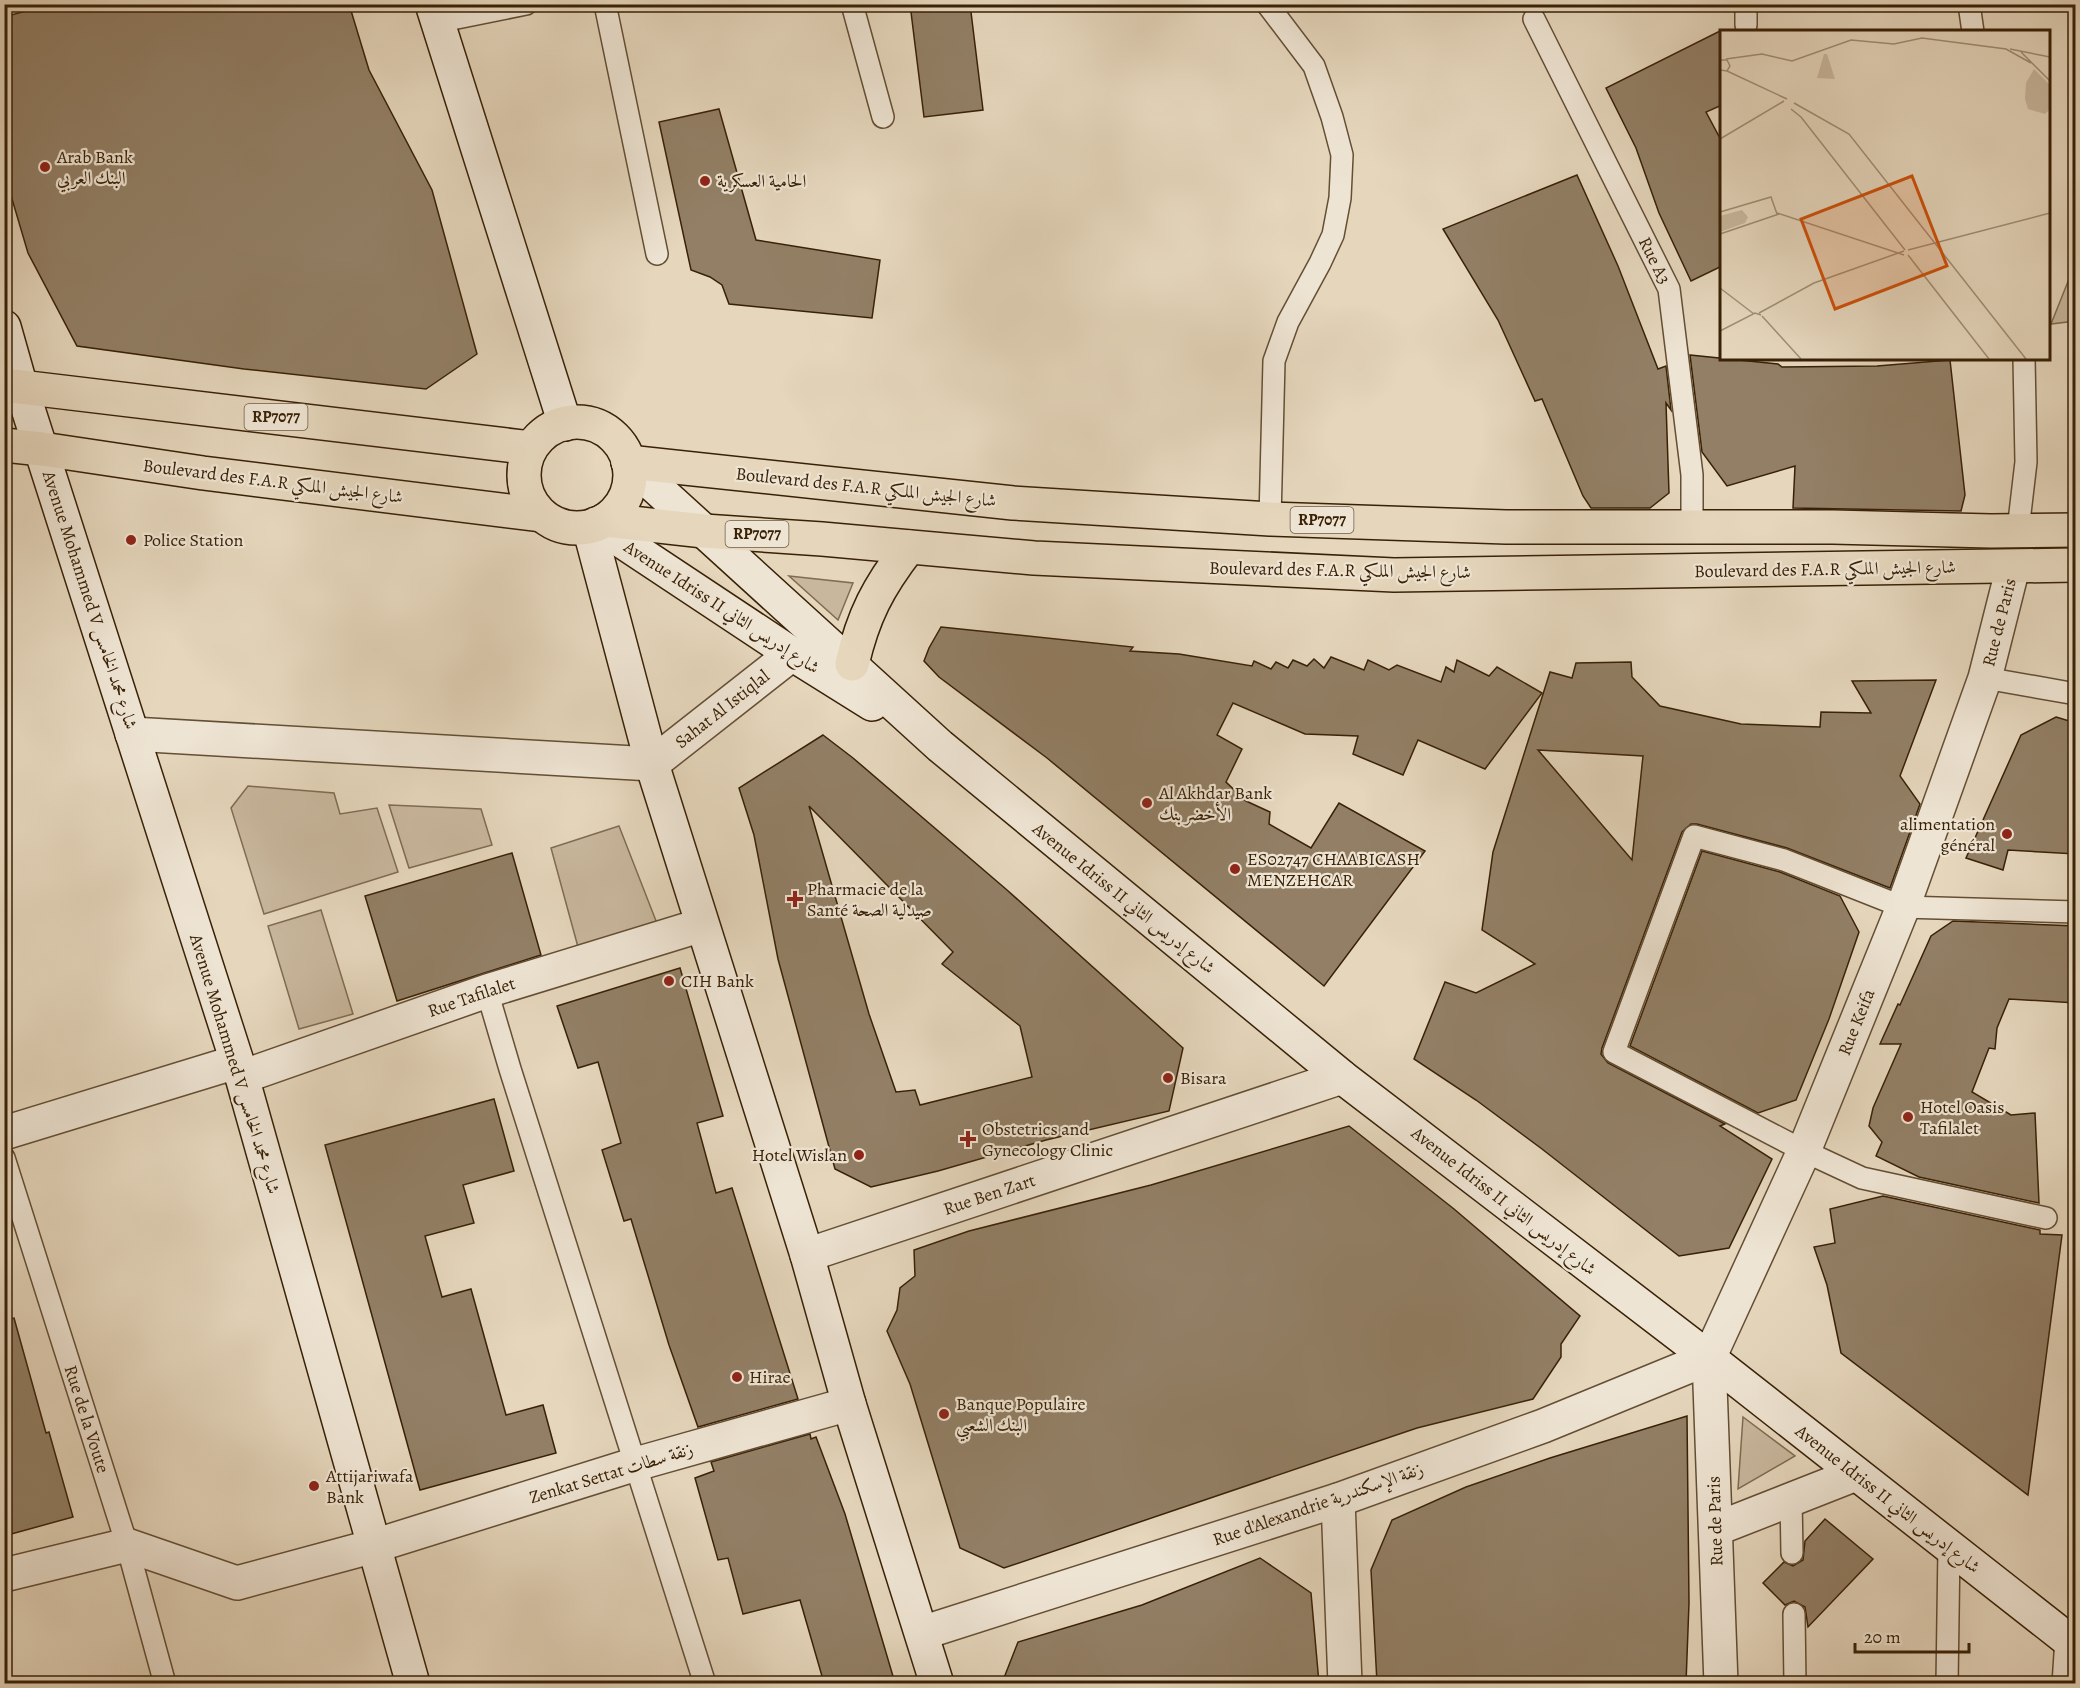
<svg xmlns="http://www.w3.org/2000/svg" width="2080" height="1688" font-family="Alegreya,Amiri,serif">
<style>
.green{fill:#c8b79d;stroke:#806c52;stroke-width:1.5}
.building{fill:#927f65;stroke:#392106;stroke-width:1.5;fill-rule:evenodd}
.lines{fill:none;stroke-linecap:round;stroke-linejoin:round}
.lane-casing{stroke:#644e34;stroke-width:24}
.street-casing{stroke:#644e34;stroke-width:36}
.secondary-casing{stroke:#392106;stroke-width:36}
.primary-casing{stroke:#392106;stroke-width:36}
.lane{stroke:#eee4d3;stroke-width:21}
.street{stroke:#eee4d3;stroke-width:33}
.secondary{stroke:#eee4d3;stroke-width:33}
.primary{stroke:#e5d6bc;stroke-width:33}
.poi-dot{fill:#8f2418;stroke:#eee4d3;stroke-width:2}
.labels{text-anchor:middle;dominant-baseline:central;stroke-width:4.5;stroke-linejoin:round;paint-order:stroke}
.shield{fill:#eee4d3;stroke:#6f5c44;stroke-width:1.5}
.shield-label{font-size:16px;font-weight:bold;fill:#392106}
.poi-label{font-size:18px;fill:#392106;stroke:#eee4d3;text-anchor:start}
.street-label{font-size:18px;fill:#392106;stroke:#eee4d3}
.inset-road{fill:none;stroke:#a08e73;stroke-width:1.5}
.view{fill:#ce510b;fill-opacity:0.15;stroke:#ce510b;stroke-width:3}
.inset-edge{fill:none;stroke:#392106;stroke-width:3}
</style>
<rect width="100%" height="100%" fill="#e5d6bc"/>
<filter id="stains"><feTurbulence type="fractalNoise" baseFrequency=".00333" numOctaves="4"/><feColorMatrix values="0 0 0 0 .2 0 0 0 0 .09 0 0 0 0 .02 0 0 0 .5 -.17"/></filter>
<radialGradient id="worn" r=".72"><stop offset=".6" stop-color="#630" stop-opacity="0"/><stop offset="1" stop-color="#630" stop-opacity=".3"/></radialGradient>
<g class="green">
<polygon points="2075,264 2075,321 2051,324"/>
<polygon points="789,576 853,583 838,620"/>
<polygon points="248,786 334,793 340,814 377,808 398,872 264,914 231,808"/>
<polygon points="389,805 481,809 492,845 409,868"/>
<polygon points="619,826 658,926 578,947 551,848"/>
<polygon points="321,910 353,1014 299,1029 268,926"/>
<polygon points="1743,1417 1795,1456 1738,1489"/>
</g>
<g class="building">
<polygon points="51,4 349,4 369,70 432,190 477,354 426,389 244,369 77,346 28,253 4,172 4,17"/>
<polygon points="910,4 970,4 983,110 924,117"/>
<polygon points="1722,30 1722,105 1706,112 1722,142 1722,266 1691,281 1659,213 1636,148 1606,88"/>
<polygon points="719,109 756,240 880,260 872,318 729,304 722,285 710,277 691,270 659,122"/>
<polygon points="1577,175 1618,266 1658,369 1666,366 1671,410 1666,403 1669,493 1650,508 1591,508 1583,496 1542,399 1535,401 1498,320 1443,229"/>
<polygon points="1690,355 1778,364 1782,367 1877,366 1950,360 1965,495 1961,511 1793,508 1795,466 1727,486 1702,452"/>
<polygon points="941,627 1133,647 1130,651 1179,654 1252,666 1254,661 1271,669 1276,662 1288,668 1293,660 1307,666 1314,659 1324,668 1331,657 1364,670 1368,660 1389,670 1397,665 1441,682 1446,667 1454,672 1457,660 1489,676 1497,667 1542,693 1485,769 1418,740 1403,775 1353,754 1358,736 1305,734 1233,703 1217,735 1242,749 1226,782 1246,801 1270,812 1269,824 1311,848 1339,803 1425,851 1324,986 1047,758 939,677 924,661 929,648"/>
<path d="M 1631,662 L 1632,677 L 1660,706 L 1741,724 L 1820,727 L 1821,712 L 1871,713 L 1852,681 L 1936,680 L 1900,776 L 1920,804 L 1890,888 L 1787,848 L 1697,824 L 1691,824 L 1682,832 L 1602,1048 L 1601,1054 L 1608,1063 L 1725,1124 L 1720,1126 L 1772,1159 L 1729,1248 L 1679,1256 L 1542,1149 L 1476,1100 L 1414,1059 L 1445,982 L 1476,993 L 1535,964 L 1482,930 L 1493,852 L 1550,672 L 1572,678 L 1576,663 ZM 1538,750 L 1643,756 L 1632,860 Z"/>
<polygon points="2056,717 2076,723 2076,854 2008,850 2003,870 1966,858 2021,735"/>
<path d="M 823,735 L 853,758 L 1007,890 L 1183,1048 L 1169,1111 L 1046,1140 L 938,1171 L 871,1187 L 835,1169 L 778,959 L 754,835 L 739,788 ZM 809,806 L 953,952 L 942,964 L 1020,1026 L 1032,1077 L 920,1105 L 915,1090 L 896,1092 L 869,1014 Z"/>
<polygon points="1702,851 1780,872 1840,896 1859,932 1829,1019 1796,1100 1758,1113 1630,1046"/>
<polygon points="512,853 541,955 397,1001 365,896"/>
<polygon points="1953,921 2076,926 2076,1003 2009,999 1997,1028 1995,1049 1989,1048 1972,1092 2011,1115 2035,1113 2039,1203 1919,1177 1876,1156 1882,1142 1869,1126 1873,1108 1901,1044 1880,1044 1898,1004 1900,1005 1931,936"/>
<polygon points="680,968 723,1116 697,1123 716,1193 732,1188 798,1399 698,1427 669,1345 631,1219 624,1221 602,1150 621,1143 598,1062 578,1068 557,1006"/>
<polygon points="494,1099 514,1171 463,1185 474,1223 425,1236 442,1297 471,1289 506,1415 543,1405 556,1453 420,1490 325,1145"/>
<polygon points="1349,1126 1454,1209 1580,1316 1561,1344 1561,1357 1533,1399 1417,1428 1004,1568 960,1548 910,1384 887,1331 897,1310 900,1288 915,1276 914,1250 969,1231 1151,1185"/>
<polygon points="1883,1196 2040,1230 2040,1234 2062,1235 2028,1495 1841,1353 1827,1285 1814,1247 1835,1243 1830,1209"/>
<polygon points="14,1318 46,1433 49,1432 73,1517 4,1536 4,1320"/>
<polygon points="1687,1416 1689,1603 1686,1683 1377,1683 1371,1570 1392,1520 1466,1487 1550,1458"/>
<polygon points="810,1434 811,1439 816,1437 845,1514 895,1683 824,1683 800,1600 743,1614 728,1558 718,1560 695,1478 714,1471 711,1462"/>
<polygon points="1825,1519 1873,1559 1808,1627 1805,1607 1794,1601 1785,1605 1763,1583 1784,1562 1793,1566 1803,1560 1805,1541"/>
<polygon points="1260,1558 1311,1593 1319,1683 1002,1683 1018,1642 1142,1605"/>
</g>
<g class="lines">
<g class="lane-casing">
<g id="lane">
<polyline points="605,4 657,254"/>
<polyline points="852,4 883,117"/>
<polyline points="1267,4 1314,66 1332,117 1342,155 1340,198 1333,235 1320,263 1288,322 1274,361 1270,519"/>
<polyline points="1969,4 1973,32"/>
<path id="s1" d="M 1534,19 L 1669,289 L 1692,475 L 1692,527"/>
<polyline points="437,22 526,4"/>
<polyline points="1746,25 1746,4"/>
<polyline points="2018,530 2026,462 2024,358"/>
<polyline points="1985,678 2076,694"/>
<polyline points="487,991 510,1069 705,1684"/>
<path id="s2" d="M 4,1158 L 127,1545 L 165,1684"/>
<polyline points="2046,1218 1862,1178 1804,1151 1614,1052 1694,836 1784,860 1903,907 2076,912"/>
<polyline points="1791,1498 1792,1553"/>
<polyline points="1794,1614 1795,1684"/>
<polyline points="1947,1684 1949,1547"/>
<polyline points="2063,1684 2066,1639"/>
</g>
</g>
<g class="street-casing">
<g id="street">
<path id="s3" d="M 132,734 L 652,764 L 792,654"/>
<path id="s4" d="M 242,1077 L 487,991 L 702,925"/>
<polyline points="4,1133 236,1062"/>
<path id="s5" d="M 807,1255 L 1342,1077"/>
<polyline points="1338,1500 1345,1684"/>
<polyline points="1716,1529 1856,1474"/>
<polyline points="4,1575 127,1545 237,1583 374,1546 636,1464 849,1404"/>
<polyline points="922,1633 1338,1500 1543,1426 1709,1358"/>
<path id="s6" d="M 1721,1684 L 1709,1358 L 1804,1151 L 1903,907 L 1985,678 L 2013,567"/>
</g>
</g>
<g class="secondary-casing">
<g id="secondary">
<polyline points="432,4 565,424"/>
<polyline points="4,327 21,387 242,1077 413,1684"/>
<polyline points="628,462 940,746 1342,1077 1709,1358 2076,1646"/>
<polyline points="596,524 792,654 872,704"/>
<polyline points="589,527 652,764 807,1255 849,1404 937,1684"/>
</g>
</g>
<g class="primary-casing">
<g id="primary">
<polyline points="4,385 531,448"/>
<circle cx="577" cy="475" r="53"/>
<polyline points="4,445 42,449 203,473 541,515"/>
<polyline points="628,462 1013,503 1270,519 1506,527 1833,527 1991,531 2076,530"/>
<polyline points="605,520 704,531 822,539 1034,558 1394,575 2076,565"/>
<path d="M 852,664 C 863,616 878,587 909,547"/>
</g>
</g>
<use href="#lane" class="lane"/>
<use href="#street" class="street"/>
<use href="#secondary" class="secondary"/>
<use href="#primary" class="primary"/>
</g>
<g class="poi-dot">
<circle cx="45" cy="167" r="6"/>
<circle cx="705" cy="181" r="6"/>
<circle cx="131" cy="540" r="6"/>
<circle cx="1147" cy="803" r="6"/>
<circle cx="2007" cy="834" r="6"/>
<circle cx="1235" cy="869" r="6"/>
<path d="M792 890h6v6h6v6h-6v6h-6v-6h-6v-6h6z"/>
<circle cx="669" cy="981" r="6"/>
<circle cx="1168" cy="1078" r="6"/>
<circle cx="1908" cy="1117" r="6"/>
<path d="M965 1130h6v6h6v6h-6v6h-6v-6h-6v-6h6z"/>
<circle cx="859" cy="1155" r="6"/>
<circle cx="737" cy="1377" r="6"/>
<circle cx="944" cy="1414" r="6"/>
<circle cx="314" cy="1486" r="6"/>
</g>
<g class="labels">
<g class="shield">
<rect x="244.5" y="404" width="63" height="26" rx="4.5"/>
<rect x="1290.5" y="507" width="63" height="26" rx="4.5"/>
<rect x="725.5" y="521" width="63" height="26" rx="4.5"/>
</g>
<g class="shield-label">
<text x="276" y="417">RP7077</text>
<text x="1322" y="520">RP7077</text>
<text x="757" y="534">RP7077</text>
</g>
<g class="poi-label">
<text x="57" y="157">Arab Bank<tspan x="57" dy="21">البنك العربي</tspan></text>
<text x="717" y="181">الحامية العسكرية</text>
<text x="143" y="540">Police Station</text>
<text x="1159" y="793">Al Akhdar Bank<tspan x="1159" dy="21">الأخضر بنك</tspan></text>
<text x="1995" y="824" text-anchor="end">alimentation<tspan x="1995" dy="21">général</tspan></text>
<text x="1247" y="859">ES02747 CHAABICASH<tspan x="1247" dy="21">MENZEHCAR</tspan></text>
<text x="807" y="889">Pharmacie de la<tspan x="807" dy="21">Santé صيدلية الصحة</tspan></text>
<text x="681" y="981">CIH Bank</text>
<text x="1180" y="1078">Bisara</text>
<text x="1920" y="1107">Hotel Oasis<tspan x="1920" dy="21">Tafilalet</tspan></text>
<text x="982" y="1129">Obstetrics and<tspan x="982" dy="21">Gynecology Clinic</tspan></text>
<text x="847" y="1155" text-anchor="end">Hotel Wislan</text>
<text x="749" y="1377">Hirae</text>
<text x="956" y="1404">Banque Populaire<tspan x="956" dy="21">البنك الشعبي</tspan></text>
<text x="326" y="1476">Attijariwafa<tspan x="326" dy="21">Bank</tspan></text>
</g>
<g class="street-label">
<text stroke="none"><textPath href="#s1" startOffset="270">Rue A3</textPath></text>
<text transform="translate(273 481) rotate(7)">Boulevard des F.A.R شارع الجيش الملكي</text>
<text transform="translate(866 487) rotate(6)">Boulevard des F.A.R شارع الجيش الملكي</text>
<text transform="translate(1825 569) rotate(-1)">Boulevard des F.A.R شارع الجيش الملكي</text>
<text transform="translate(1340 570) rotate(1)">Boulevard des F.A.R شارع الجيش الملكي</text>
<text transform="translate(90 600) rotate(72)">Avenue Mohammed V شارع محمد الخامس</text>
<text transform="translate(722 607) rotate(33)">Avenue Idriss II شارع إدريس الثاني</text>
<text stroke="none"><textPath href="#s6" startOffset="1118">Rue de Paris</textPath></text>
<text stroke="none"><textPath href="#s3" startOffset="610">Sahat Al Istiqlal</textPath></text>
<text transform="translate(1124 898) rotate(39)">Avenue Idriss II شارع إدريس الثاني</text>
<text stroke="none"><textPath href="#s4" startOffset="243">Rue Tafilalet</textPath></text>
<text stroke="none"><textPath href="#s6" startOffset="693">Rue Keifa</textPath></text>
<text transform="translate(235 1064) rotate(73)">Avenue Mohammed V شارع محمد الخامس</text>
<text stroke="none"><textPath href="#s5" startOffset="192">Rue Ben Zart</textPath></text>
<text transform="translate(1504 1201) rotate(38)">Avenue Idriss II شارع إدريس الثاني</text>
<text stroke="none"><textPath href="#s2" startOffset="274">Rue de la Voute</textPath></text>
<text transform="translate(611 1473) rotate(-17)">Zenkat Settat زنقة سطات</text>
<text transform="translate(1888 1499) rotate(38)">Avenue Idriss II شارع إدريس الثاني</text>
<text transform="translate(1318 1504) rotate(-19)">Rue d'Alexandrie زنقة الإسكندرية</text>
<text transform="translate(1715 1521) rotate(-92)">Rue de Paris</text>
</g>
</g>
<g transform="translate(1720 30)">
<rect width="330" height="330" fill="#e5d6bc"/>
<path d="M 104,24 L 107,24 L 115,49 L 97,48 ZM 314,39 L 330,55 L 330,79 L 325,84 L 308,79 L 305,69 L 306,53 ZM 22,180 L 28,187 L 25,193 L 0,202 L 0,186 Z" fill="#c8b79d"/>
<path class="inset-road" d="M 290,19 L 330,27M 301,22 L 330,51M 6,29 L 42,24 L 72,31 L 131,10 L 174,14 L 202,8 L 286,19 L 311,33M 0,30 L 7,30 L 10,36 L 7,41 L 0,40M 7,41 L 67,69M 74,73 L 129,104 L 306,329M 71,79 L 81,87 L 185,220M 0,109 L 64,71M 0,182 L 51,167 L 57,184M 57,183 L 184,225M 0,204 L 59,184M 188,220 L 330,183M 188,225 L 269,329M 0,258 L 34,284M 39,283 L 94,253 L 184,221M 42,286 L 81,329M 0,301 L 35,283 L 41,285"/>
<path class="view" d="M 192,146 L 227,236 L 115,279 L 81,189 Z"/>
<rect width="330" height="330" class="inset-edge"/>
</g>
<rect width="2080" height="1688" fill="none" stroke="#e5d6bc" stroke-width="24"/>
<rect x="6" y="6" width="2068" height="1676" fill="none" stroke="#392106" stroke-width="3"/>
<rect x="12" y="12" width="2056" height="1664" fill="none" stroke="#392106" stroke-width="1.5"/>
<path d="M1855 1643v9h114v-9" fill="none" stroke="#392106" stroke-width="3"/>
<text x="1864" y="1643" font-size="18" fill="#392106" stroke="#eee4d3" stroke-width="4.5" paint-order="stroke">20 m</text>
<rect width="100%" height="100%" filter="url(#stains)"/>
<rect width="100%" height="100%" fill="url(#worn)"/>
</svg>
